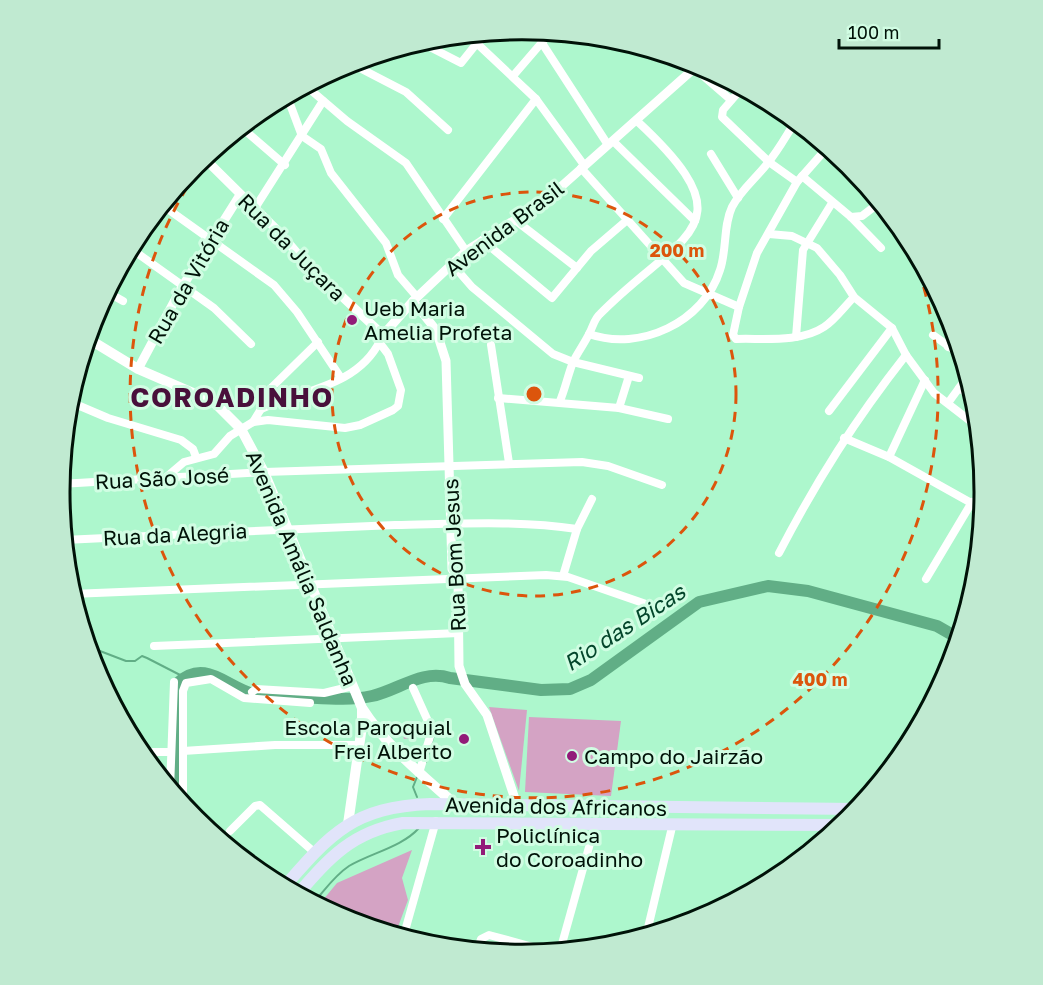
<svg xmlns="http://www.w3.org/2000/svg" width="1043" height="985" font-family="'Golos Text',sans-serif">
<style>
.green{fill:#d4a3c4}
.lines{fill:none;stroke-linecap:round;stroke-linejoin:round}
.stream{stroke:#61ae86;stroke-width:2}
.river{stroke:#61ae86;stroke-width:12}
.minor{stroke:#fff;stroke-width:8}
.tertiary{stroke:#fff;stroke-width:9}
.secondary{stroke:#fff;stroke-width:10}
.primary{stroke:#e1e4fa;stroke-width:12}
.ring{fill:none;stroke:#dc550c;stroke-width:3;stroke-dasharray:10 8}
.poi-dot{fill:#921b78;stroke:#d1fde3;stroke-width:2}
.labels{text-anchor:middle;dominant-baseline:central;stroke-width:6;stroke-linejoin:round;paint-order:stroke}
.street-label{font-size:21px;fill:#001208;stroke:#d1fde3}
.poi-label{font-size:21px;fill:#001208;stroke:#d1fde3;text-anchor:start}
.water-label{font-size:22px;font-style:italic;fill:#03462b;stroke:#d1fde3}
.district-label{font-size:27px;font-weight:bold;letter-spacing:1.5px;fill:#49103b;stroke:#d1fde3}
.rim{fill:none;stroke:#001208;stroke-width:3}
.centre{fill:#dc550c;stroke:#d1fde3;stroke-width:3}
.ring-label{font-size:18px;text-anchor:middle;font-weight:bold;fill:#dc550c;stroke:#d1fde3;stroke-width:6;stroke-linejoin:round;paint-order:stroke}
</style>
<rect width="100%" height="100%" fill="#adf7cd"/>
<g class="green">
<polygon points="489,707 527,710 519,791"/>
<polygon points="529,717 621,721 611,796 525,792"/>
<polygon points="416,726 428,727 427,735 404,739 402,732"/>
<polygon points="412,850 402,878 408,900 395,935 344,920 318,906 337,883"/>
</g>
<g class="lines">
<g class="stream">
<polyline points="87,646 126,661 135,661 142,656 147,658 184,677"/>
<polyline points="426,762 435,731"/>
<polyline points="417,797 413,787 417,777"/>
<path d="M 313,903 C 325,890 334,876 349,866 C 371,853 402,847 419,828"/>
</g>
<path class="river" d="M 176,797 L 178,683 C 205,658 226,687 253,694 C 267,697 284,696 299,697 C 323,698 348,701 372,696 C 399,690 422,669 450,678 L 541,690 L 570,689 L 591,680 L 699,602 L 768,586 L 808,591 L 937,626 L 958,638"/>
<g class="minor">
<polyline points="468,35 536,99 584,165"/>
<polyline points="420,42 461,63 477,43"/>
<polyline points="542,43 608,145"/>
<polyline points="687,62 731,100"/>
<polyline points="350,63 406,92 448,130"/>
<polyline points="363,69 368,58"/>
<polyline points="513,76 550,33"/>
<polyline points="306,86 347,121 406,163 466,251"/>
<polyline points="742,88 723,110 722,117 769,162 797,182"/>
<polyline points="287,96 302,136 321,149 331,173 386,243 398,275 417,297"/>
<polyline points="241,127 285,165"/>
<polyline points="613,141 695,221"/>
<path d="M 827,148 L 797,182 L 757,253 L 739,307 L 733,335 L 736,339 C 763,338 800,343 824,327 C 835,320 844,307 854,297"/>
<polyline points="826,149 852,170"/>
<polyline points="711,154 738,198"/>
<polyline points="581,168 684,283 739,307"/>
<polyline points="802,176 851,217 881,248"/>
<polyline points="162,205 274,285 297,312 341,378"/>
<polyline points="255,208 323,101"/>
<polyline points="851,217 862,216 879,203"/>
<polyline points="443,219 536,99"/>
<polyline points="515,220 577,268"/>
<polyline points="769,234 792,236 817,248 840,275 854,297 892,328 906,355 934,393 978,427"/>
<polyline points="482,240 552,298 591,251 626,221"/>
<polyline points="130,248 214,308 251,344"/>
<polyline points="452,264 472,287 553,354 573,362 639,378"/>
<polyline points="107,292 123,301"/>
<path d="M 589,334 C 640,352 704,322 720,270 C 727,250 723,226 732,207 C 740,191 756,178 767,164 C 778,151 786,136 795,122"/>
<polyline points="933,335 961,355"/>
<polyline points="796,337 803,250 832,203"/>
<polyline points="491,345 509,463"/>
<polyline points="948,347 955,336"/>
<polyline points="959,388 974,398"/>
<polyline points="498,398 619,408 668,419"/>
<polyline points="68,401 108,418 181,440 193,449 196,457"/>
<path d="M 560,401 C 565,389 568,375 573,362 C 578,352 584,344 589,334 C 593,327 594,319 600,314 C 679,233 754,229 637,121"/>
<polyline points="948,403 967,377"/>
<polyline points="619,408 629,376"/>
<polyline points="261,409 271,388 318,342"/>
<polyline points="829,411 892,328"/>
<path d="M 253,422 L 261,409 C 302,390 357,387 380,341"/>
<polyline points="844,438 889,457 982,509"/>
<polyline points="889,457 925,380"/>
<polyline points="164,479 184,462 214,454 230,436 253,422 268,420 345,428 360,425 393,410 398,406 401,390 388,354 379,342"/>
<polyline points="60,484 264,472 582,462 608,466 662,485"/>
<path d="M 64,540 C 174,535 285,529 395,525 C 455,524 517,520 577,529"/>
<path d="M 779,553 C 817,480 855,420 906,355"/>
<polyline points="563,576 577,529 592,499"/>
<polyline points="926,579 972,502"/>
<polyline points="71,594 546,575 568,577 646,604"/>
<polyline points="154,646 459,633"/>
<polyline points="413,688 432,730 419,773"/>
<polyline points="252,692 256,689 324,693 353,686"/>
<polyline points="183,751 275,745 359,745"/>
<polyline points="139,752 171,752"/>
<polyline points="170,789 174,682"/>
<polyline points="183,806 183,691 186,683 211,679 244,698 310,703"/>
<polyline points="230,831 255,806 260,805 314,852"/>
<polyline points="646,936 673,823"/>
<polyline points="403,938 436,821"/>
<polyline points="477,951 481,939 489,935 551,952"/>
<polyline points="560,951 596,822"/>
</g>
<g class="tertiary">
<polyline points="204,158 279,232 302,259 383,335 413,301 466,251 546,200 698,65"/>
<polyline points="413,301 436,330 446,361 452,569 458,578 459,666 465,684 487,715 517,805"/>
<polyline points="138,369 182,287 240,195"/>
</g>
<g class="secondary">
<path d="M 87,338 L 138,369 L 214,402 L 241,429 L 264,472 L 362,708 C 387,747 422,775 456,805"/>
<polyline points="348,824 362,726 362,709"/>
</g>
<g class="primary">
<path d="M 284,887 C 331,833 354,807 430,804 L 857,809"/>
<path d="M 297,895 C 330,857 352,832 403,823 L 842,825"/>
</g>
</g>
<g class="ring">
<circle cx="534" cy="394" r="202"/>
<path d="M906 236A404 404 0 1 1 209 154"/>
</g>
<g class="poi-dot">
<circle cx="352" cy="320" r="6"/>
<circle cx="464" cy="739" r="6"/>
<circle cx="572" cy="756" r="6"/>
<path d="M480 838h6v6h6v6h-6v6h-6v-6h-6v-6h6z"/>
</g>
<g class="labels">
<g class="street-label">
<text transform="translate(504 228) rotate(-37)">Avenida Brasil</text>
<text transform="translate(292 247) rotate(45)">Rua da Juçara</text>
<text transform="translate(188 281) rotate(-60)">Rua da Vitória</text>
<text transform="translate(162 478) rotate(-3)">Rua São José</text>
<text transform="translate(175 534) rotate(-3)">Rua da Alegria</text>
<text transform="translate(454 555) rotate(-93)">Rua Bom Jesus</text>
<text transform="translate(302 568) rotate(67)">Avenida Amália Saldanha</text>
<text transform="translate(556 806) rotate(1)">Avenida dos Africanos</text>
</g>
<g class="poi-label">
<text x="364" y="308">Ueb Maria<tspan x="364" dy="24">Amelia Profeta</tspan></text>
<text x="452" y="727" text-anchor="end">Escola Paroquial<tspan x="452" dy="24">Frei Alberto</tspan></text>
<text x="584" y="756">Campo do Jairzão</text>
<text x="496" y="835">Policlínica<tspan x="496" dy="24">do Coroadinho</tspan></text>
</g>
<g class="water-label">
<text transform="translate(624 627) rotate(-33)">Rio das Bicas</text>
</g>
<g class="district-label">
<text x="232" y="397">COROADINHO</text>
</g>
</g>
<path d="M0 0H1043V985H0ZM70 492a452 452 0 1 1 904 0a452 452 0 1 1-904 0Z" fill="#c0ead1" fill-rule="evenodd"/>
<path class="rim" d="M70 492a452 452 0 1 1 904 0a452 452 0 1 1-904 0Z"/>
<circle cx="534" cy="394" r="9" class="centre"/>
<g class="ring-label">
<text x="677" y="257">200 m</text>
<text x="820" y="686">400 m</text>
</g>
<path d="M839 39v9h100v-9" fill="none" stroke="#001208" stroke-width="3"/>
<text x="848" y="39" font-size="18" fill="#001208" stroke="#d1fde3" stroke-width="4.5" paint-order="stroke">100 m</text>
</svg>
